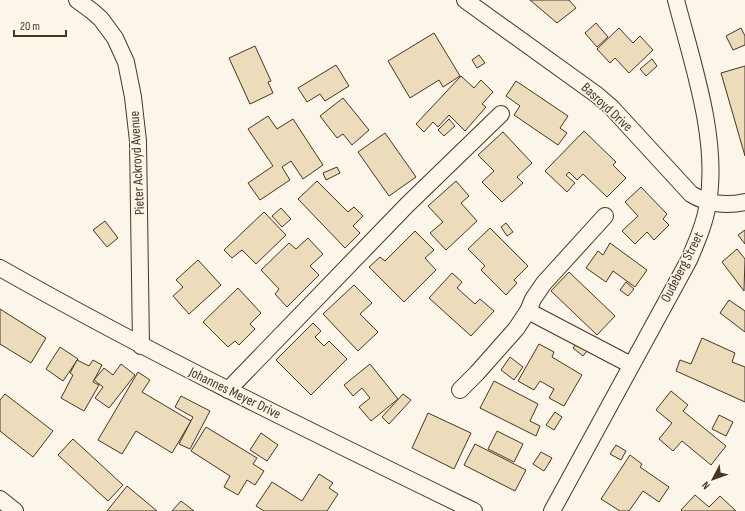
<svg xmlns="http://www.w3.org/2000/svg" width="745" height="511" font-family="'Sofia Sans Condensed',sans-serif">
<style>
.building{fill:#ecdcbc;stroke:#4a3520}
.lines{fill:none;stroke-linecap:round;stroke-linejoin:round}
.street-casing{stroke:#4a3520;stroke-width:18}
.street{stroke:#fbf6e9;stroke-width:16}
.labels{text-anchor:middle;dominant-baseline:central;stroke-width:3;stroke-linejoin:round;paint-order:stroke}
.street-label{font-size:14px;fill:#4a3520;stroke:#fbf6e9}
</style>
<rect width="100%" height="100%" fill="#fbf6e9"/>
<g class="building">
<polygon points="530,0 569,0 576,8 557,23"/>
<polygon points="596,23 608,37 597,47 585,33"/>
<polygon points="619,28 633,43 640,36 653,50 629,73 615,58 610,63 597,49"/>
<polygon points="741,28 745,36 745,45 733,50 726,36"/>
<polygon points="434,33 460,76 443,87 439,80 410,98 388,61"/>
<polygon points="255,46 271,81 268,82 273,93 250,104 229,58"/>
<polygon points="479,55 485,63 477,68 472,60"/>
<polygon points="652,59 657,66 646,76 640,69"/>
<polygon points="336,65 349,86 325,101 320,94 307,102 298,88"/>
<polygon points="745,66 745,156 721,73"/>
<polygon points="461,76 474,88 481,80 493,92 482,104 486,107 465,131 449,115 438,127 433,122 424,132 416,124"/>
<polygon points="516,81 568,116 560,128 567,133 558,145 514,115 520,106 506,96"/>
<polygon points="343,98 369,130 352,145 343,134 337,138 320,116"/>
<polygon points="268,116 277,129 293,119 323,165 303,179 291,161 282,167 290,180 260,200 248,183 273,166 248,129"/>
<polygon points="449,119 455,126 444,136 438,130"/>
<polygon points="584,131 616,162 613,165 626,178 607,197 583,174 577,180 569,172 566,175 575,183 567,192 545,171"/>
<polygon points="503,132 532,163 517,177 523,183 502,202 482,182 494,171 478,155"/>
<polygon points="385,133 416,177 389,196 358,152"/>
<polygon points="337,167 340,173 326,180 323,173"/>
<polygon points="317,181 348,212 354,207 363,216 353,226 360,233 345,248 298,199"/>
<polygon points="456,181 469,196 461,203 477,221 446,250 430,233 443,222 428,206"/>
<polygon points="641,187 667,214 663,219 669,225 654,240 647,232 635,244 622,231 638,216 625,202"/>
<polygon points="281,208 291,219 282,227 272,216"/>
<polygon points="264,212 286,235 256,264 242,250 232,258 224,250"/>
<polygon points="105,221 118,238 107,247 93,230"/>
<polygon points="506,223 513,232 507,236 501,227"/>
<polygon points="490,228 528,266 514,280 517,283 506,295 481,270 485,266 468,249"/>
<polygon points="745,230 745,244 738,235"/>
<polygon points="415,231 434,250 425,258 436,270 404,302 369,267 380,257 385,261"/>
<polygon points="308,238 323,254 310,266 319,275 287,307 275,294 279,289 261,270 289,243 296,249"/>
<polygon points="610,243 647,270 635,287 613,271 606,282 586,268 598,251 603,255"/>
<polygon points="737,249 745,259 744,291 722,262"/>
<polygon points="198,260 221,285 189,314 173,296 183,287 176,280"/>
<polygon points="569,272 615,316 597,335 551,291"/>
<polygon points="452,273 462,282 457,288 475,304 480,299 494,311 471,336 429,298"/>
<polygon points="626,282 634,289 628,296 620,290"/>
<polygon points="354,285 372,303 360,314 378,332 358,351 323,314"/>
<polygon points="238,288 261,313 250,324 255,329 239,345 235,341 228,347 203,322"/>
<polygon points="729,300 745,311 745,332 720,313"/>
<polygon points="0,309 46,338 31,363 0,344"/>
<polygon points="313,323 321,331 315,337 324,346 329,341 347,359 311,395 276,360"/>
<polygon points="702,338 735,353 732,362 745,367 745,402 676,371 680,360 691,364"/>
<polygon points="577,343 587,351 583,356 573,348"/>
<polygon points="539,344 554,352 552,357 582,375 564,406 549,398 554,389 540,381 534,390 518,381"/>
<polygon points="60,347 78,359 63,381 46,369"/>
<polygon points="510,357 523,367 514,380 501,370"/>
<polygon points="77,360 89,366 93,360 102,365 93,382 99,385 84,411 61,398 73,375 70,373"/>
<polygon points="121,364 135,375 109,408 95,398 103,387 94,380 104,368 113,375"/>
<polygon points="370,364 398,399 371,421 359,407 370,398 362,388 353,396 344,385"/>
<polygon points="138,372 150,380 142,392 191,421 172,453 136,431 122,454 98,440"/>
<polygon points="494,381 538,404 530,421 540,426 536,436 480,408"/>
<polygon points="671,391 688,405 683,411 726,446 711,465 682,441 673,451 659,439 672,423 656,410"/>
<polygon points="5,394 53,431 33,457 0,431 0,400"/>
<polygon points="403,394 411,400 389,424 382,417"/>
<polygon points="181,396 210,411 190,449 179,444 193,417 175,407"/>
<polygon points="555,412 562,417 554,430 546,425"/>
<polygon points="428,413 471,433 454,469 412,448"/>
<polygon points="719,415 733,422 726,436 712,429"/>
<polygon points="206,427 257,458 253,464 264,471 255,485 247,480 238,495 224,487 230,476 191,451"/>
<polygon points="497,431 523,444 514,462 488,449"/>
<polygon points="261,433 278,445 267,461 250,450"/>
<polygon points="73,439 123,485 108,501 58,455"/>
<polygon points="475,444 526,470 515,491 464,465"/>
<polygon points="616,445 626,451 621,460 610,454"/>
<polygon points="541,452 552,458 544,471 533,464"/>
<polygon points="630,455 642,464 640,467 669,487 659,502 643,491 629,511 620,511 601,499"/>
<polygon points="319,474 333,483 329,488 338,494 327,511 264,511 256,506 272,482 302,501"/>
<polygon points="127,486 157,511 107,511"/>
<polygon points="695,495 709,507 720,496 736,511 682,511 681,510"/>
<polygon points="181,501 194,511 172,511"/>
</g>
<g class="lines">
<g class="street-casing">
<g id="street">
<polyline points="77,0 92,11 101,19 115,38 126,62 133,97 138,141 141,346"/>
<path d="M 465,0 L 597,95 L 611,107 L 691,194 C 707,204 727,206 745,202"/>
<path d="M 0,268 C 155,356 314,433 474,511"/>
<polyline points="528,311 631,365"/>
<polyline points="228,390 407,205 501,114"/>
<polyline points="460,390 477,373 516,329 528,311 533,299 544,283 605,216"/>
<polyline points="0,499 15,511"/>
<path d="M 552,511 L 689,260 C 697,241 705,223 708,203 C 719,139 692,62 676,0"/>
</g>
</g>
<use href="#street" class="street"/>
</g>
<g class="labels">
<g class="street-label">
<text transform="translate(607 107) rotate(43)">Basroyd Drive</text>
<text transform="translate(137 163) rotate(-93)">Pieter Ackroyd Avenue</text>
<text transform="translate(682 267) rotate(-63)">Oudeberg Street</text>
<text transform="translate(235 393) rotate(26)">Johannes Meyer Drive</text>
</g>
</g>
<g transform="translate(713 479) rotate(229)" stroke="#fbf6e9" stroke-width="3" paint-order="stroke">
<path d="M0-3L7 15L0 10L-7 15Z" fill="#4a3520"/>
<text y="-6" font-size="11" font-weight="bold" text-anchor="middle" fill="#4a3520">N</text>
</g>
<path d="M14 30v6h52v-6" fill="none" stroke="#4a3520" stroke-width="2"/>
<text x="20" y="30" font-size="12" fill="#4a3520" stroke="#fbf6e9" stroke-width="3" paint-order="stroke">20 m</text>
</svg>
